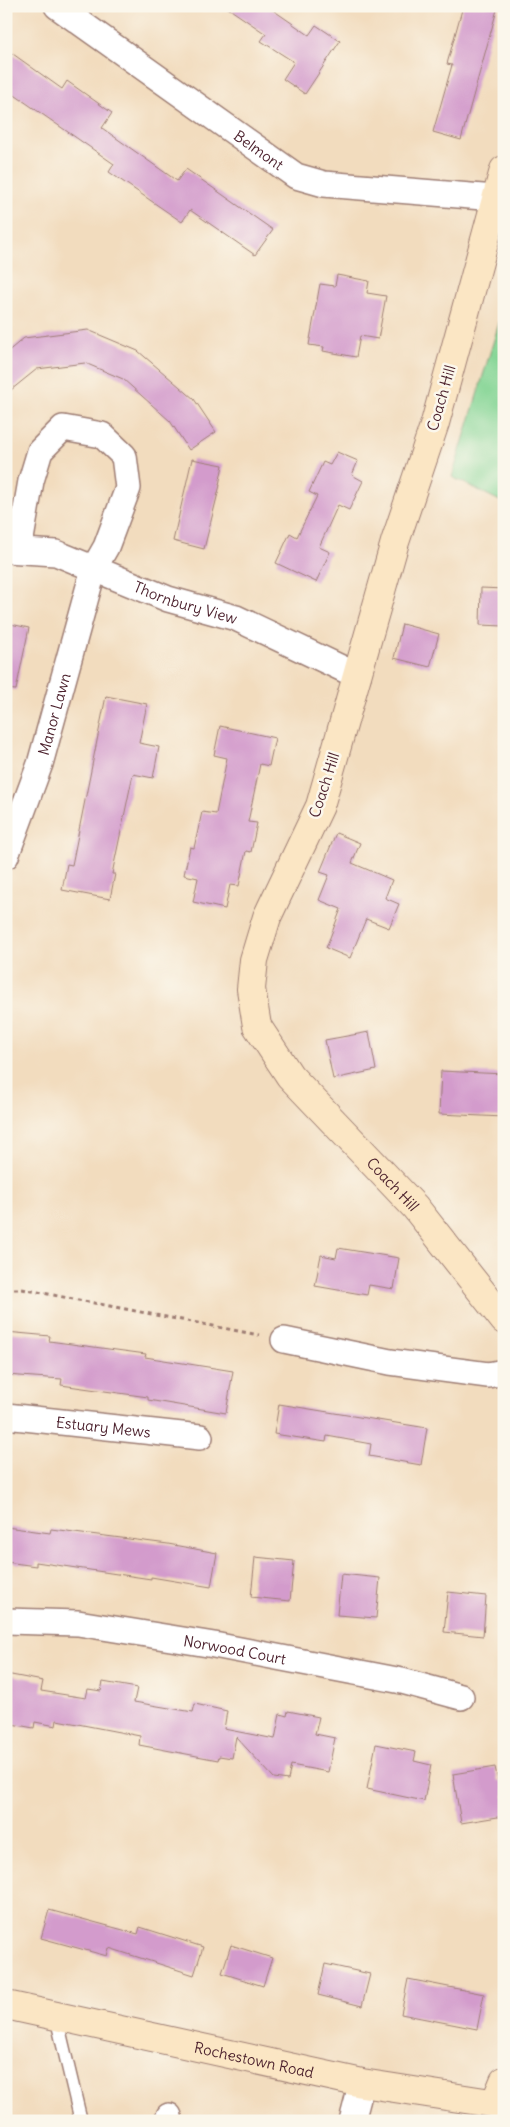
<svg xmlns="http://www.w3.org/2000/svg" width="510" height="2127" font-family="Delius,sans-serif">
<style>
.green{fill:#85d595;stroke:#687a60}
.building{fill:#d39bcc}
.lines{fill:none;stroke-linecap:round;stroke-linejoin:round}
.lane-casing{stroke:#9e7e74;stroke-width:15}
.street-casing{stroke:#9e7e74;stroke-width:28}
.secondary-casing{stroke:#9e7e74;stroke-width:30}
.path{stroke:#9e7e74;stroke-width:3;stroke-dasharray:4 4;stroke-linecap:butt}
.lane{stroke:#fff;stroke-width:12}
.street{stroke:#fff;stroke-width:25}
.secondary{stroke:#fbe6c4;stroke-width:28}
.labels{text-anchor:middle;dominant-baseline:central;stroke-width:5;stroke-linejoin:round;paint-order:stroke}
.street-label{font-size:15px;fill:#4a1f2b;stroke:#fbf7ec}
</style>
<rect width="100%" height="100%" fill="#fbf7ec"/>
<filter id="ink" filterUnits="userSpaceOnUse"><feTurbulence type="fractalNoise" baseFrequency=".02" numOctaves="2"/><feDisplacementMap in="SourceGraphic" scale="10" xChannelSelector="R" yChannelSelector="G"/><feConvolveMatrix kernelMatrix="1 2 1 2 8 2 1 2 1" color-interpolation-filters="sRGB"/></filter>
<filter id="wash" filterUnits="userSpaceOnUse"><feTurbulence type="fractalNoise" baseFrequency=".0096" numOctaves="4" result="noise"/><feDisplacementMap in="SourceGraphic" scale="20" xChannelSelector="R" yChannelSelector="G"/><feGaussianBlur stdDeviation="1.12" result="paint"/><feColorMatrix in="noise" values="0 0 0 0 0 0 0 0 0 0 0 0 0 0 0 0 0 1.4 0 .05"/><feComposite in="paint" operator="in"/></filter>
<g filter="url(#wash)">
<rect width="100%" height="100%" fill="#f2dcbe"/>
<polygon class="green" points="500,320 504,322 504,503 452,477"/>
<g id="blocks">
<g class="building">
<polygon points="225,6 267,6 309,35 316,25 340,41 305,94 283,79 294,62 261,41 266,34"/>
<polygon points="463,6 498,6 461,140 433,132 452,65 447,64"/>
<polygon points="6,49 62,89 67,81 112,113 102,128 177,181 186,169 273,230 255,255 190,210 182,222 109,172 114,164 6,89"/>
<polygon points="337,275 369,281 367,293 386,296 378,339 360,336 356,357 323,351 324,347 309,345 320,284 335,286"/>
<polygon points="88,330 138,351 194,399 216,432 189,450 170,421 123,379 85,363 37,369 6,394 6,353 24,338"/>
<polygon points="337,452 358,461 352,475 363,481 349,510 338,505 319,547 330,552 316,582 276,563 290,533 297,537 317,496 309,492 323,462 330,465"/>
<polygon points="192,459 223,465 219,485 220,485 204,549 173,541"/>
<polygon points="481,588 504,589 504,626 480,625"/>
<polygon points="6,623 29,628 16,690 6,689"/>
<polygon points="402,624 439,634 430,667 394,658"/>
<polygon points="106,696 147,704 139,743 159,747 153,778 133,774 112,874 115,874 110,899 62,890 67,864 72,865"/>
<polygon points="220,726 275,738 269,766 260,764 248,822 257,823 251,852 246,851 239,886 230,885 225,909 193,902 198,878 184,875 190,847 194,848 202,812 216,814 227,758 214,755"/>
<polygon points="336,833 360,843 352,863 392,880 385,898 399,904 389,928 366,919 350,958 326,948 341,909 319,900 329,875 320,872"/>
<polygon points="369,1032 376,1070 333,1079 325,1040"/>
<polygon points="441,1071 504,1074 504,1117 439,1114"/>
<polygon points="338,1248 399,1258 394,1289 369,1285 367,1295 315,1286 321,1255 336,1258"/>
<polygon points="6,1332 50,1336 49,1341 146,1354 145,1357 233,1371 226,1413 148,1400 148,1397 61,1385 62,1379 6,1375"/>
<polygon points="279,1404 427,1428 421,1465 369,1456 371,1444 327,1436 326,1442 274,1434"/>
<polygon points="6,1527 50,1533 51,1529 168,1544 217,1553 211,1587 151,1577 151,1579 36,1562 36,1566 6,1562"/>
<polygon points="255,1557 294,1561 290,1601 251,1597"/>
<polygon points="341,1574 380,1578 376,1618 337,1615"/>
<polygon points="448,1592 486,1596 483,1636 444,1632"/>
<polygon points="6,1674 43,1681 41,1691 86,1698 88,1689 101,1691 103,1682 137,1688 134,1702 193,1712 195,1704 227,1711 224,1729 275,1739 280,1714 287,1716 288,1711 319,1717 315,1734 335,1738 328,1772 291,1765 288,1780 274,1778 236,1737 232,1758 219,1756 218,1760 139,1745 140,1736 57,1720 56,1726 35,1722 34,1728 6,1723"/>
<polygon points="376,1744 416,1752 414,1761 431,1765 424,1801 367,1789"/>
<polygon points="495,1767 498,1781 504,1780 504,1816 461,1823 453,1774"/>
<polygon points="49,1910 138,1934 140,1927 203,1947 194,1975 109,1948 107,1956 41,1938"/>
<polygon points="231,1945 272,1958 263,1986 222,1973"/>
<polygon points="325,1964 370,1974 362,2006 318,1995"/>
<polygon points="408,1979 484,1994 477,2029 401,2014"/>
</g>
</g>
</g>
<g filter="url(#ink)">
<use href="#blocks" fill-opacity="0" stroke="#9e7e74" stroke-width="1"/>
<g class="lines">
<g class="lane-casing">
<polyline id="lane" points="56,2016 81,2121"/>
</g>
<g class="street-casing">
<g id="street">
<path id="s1" d="M 57,6 L 296,176 L 324,184 L 495,198"/>
<path id="s2" d="M 6,550 L 56,553 L 168,599 L 236,618 L 358,676"/>
<path id="s3" d="M 6,856 L 40,764 L 94,568 L 106,547 L 128,488 L 124,456 L 102,435 L 63,428 L 40,451 L 31,481 L 19,550"/>
<polyline points="284,1340 390,1362 488,1375 504,1372"/>
<path id="s4" d="M 6,1416 L 200,1437"/>
<path id="s5" d="M 6,1621 L 78,1623 L 214,1645 L 402,1681 L 461,1697"/>
<polyline points="168,2121 169,2116"/>
<polyline points="352,2121 362,2083"/>
</g>
</g>
<g class="secondary-casing">
<g id="secondary">
<path id="s6" d="M 504,170 L 435,423 L 395,542 L 320,806 L 267,917 L 254,960 L 251,989 L 257,1026 L 290,1076 L 415,1207 L 504,1320"/>
<path id="s7" d="M 6,2005 L 362,2083 L 504,2105"/>
<polyline points="495,2103 504,2081"/>
</g>
</g>
<polyline class="path" points="6,1289 22,1289 259,1335"/>
<use href="#lane" class="lane"/>
<use href="#street" class="street"/>
<use href="#secondary" class="secondary"/>
</g>
</g>
<g class="labels">
<g class="street-label">
<text stroke="none"><textPath href="#s1" startOffset="248">Belmont</textPath></text>
<text transform="translate(441 398) rotate(-74)">Coach Hill</text>
<text stroke="none"><textPath href="#s2" startOffset="189">Thornbury View</textPath></text>
<text stroke="none"><textPath href="#s3" startOffset="150">Manor Lawn</textPath></text>
<text transform="translate(324 785) rotate(-72)">Coach Hill</text>
<text stroke="none"><textPath href="#s6" startOffset="1106">Coach Hill</textPath></text>
<text stroke="none"><textPath href="#s4" startOffset="98">Estuary Mews</textPath></text>
<text stroke="none"><textPath href="#s5" startOffset="231">Norwood Court</textPath></text>
<text stroke="none"><textPath href="#s7" startOffset="254">Rochestown Road</textPath></text>
</g>
</g>
<rect width="510" height="2127" fill="none" stroke="#fbf7ec" stroke-width="25"/>
</svg>
